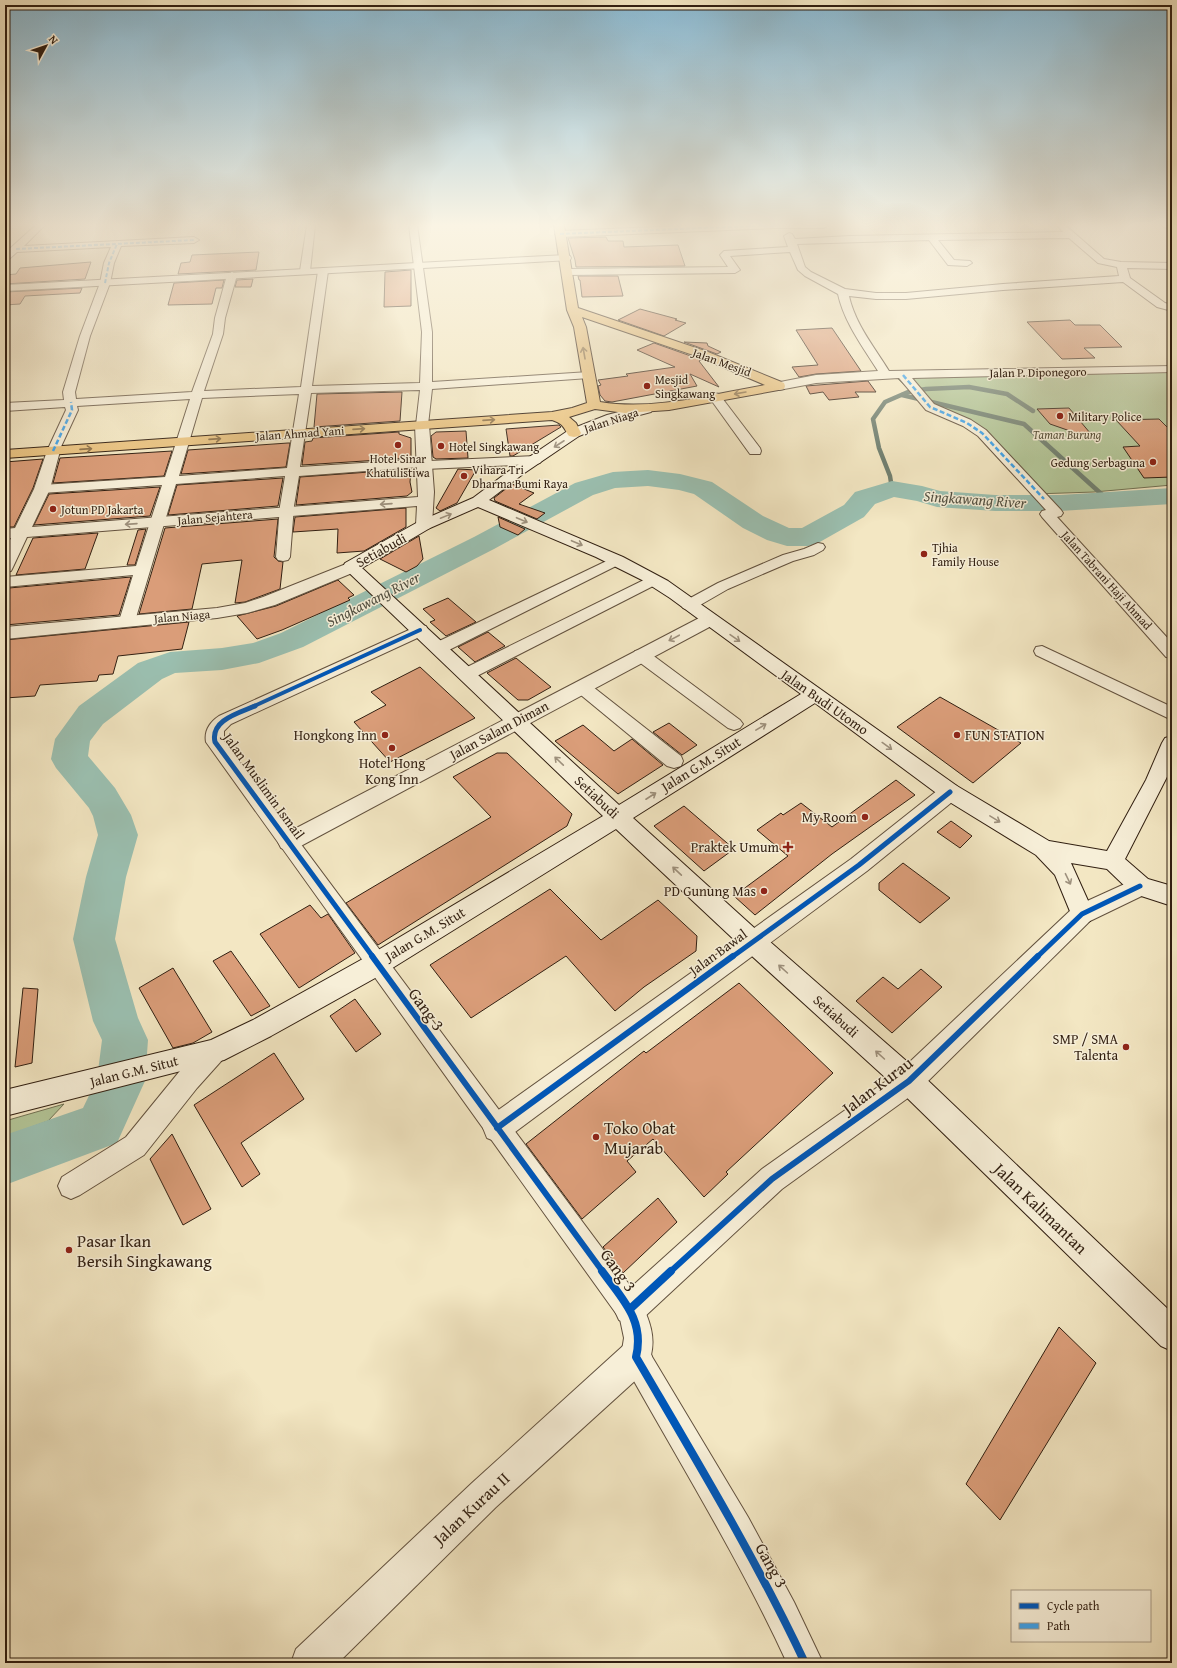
<svg xmlns="http://www.w3.org/2000/svg" width="1177" height="1668" font-family="'Gentium Book Plus',serif">
<style>
.green{fill:#b4c799;stroke:#727355}
.lines{fill:none;stroke-linecap:round;stroke-linejoin:round}
.stream{stroke:#718071;stroke-width:4.5}
.river{fill:#9bc0b1;fill-rule:evenodd}
.building{fill:#da9d79;stroke:#311f11}
.minor-casing{stroke:#62513e;stroke-width:2}
.tertiary-casing{stroke:#62513e;stroke-width:2}
.secondary-casing{stroke:#311f11;stroke-width:2}
.primary-casing{stroke:#311f11;stroke-width:2}
.minor{fill:#f7efd8;fill-rule:evenodd}
.tertiary{fill:#f7efd8;fill-rule:evenodd}
.secondary{fill:#f7efd8;fill-rule:evenodd}
.primary{fill:#eac482;fill-rule:evenodd}
.quiet-far1{stroke:#3ea2ea;stroke-width:2;stroke-dasharray:4 2;stroke-linecap:butt}
.quiet{stroke:#3ea2ea;stroke-width:2.5;stroke-dasharray:5 2.5;stroke-linecap:butt}
.cycleway-far3-casing{stroke:#f7efd8;stroke-width:6}
.cycleway-far2-casing{stroke:#f7efd8;stroke-width:8}
.cycleway-far1-casing{stroke:#f7efd8;stroke-width:8}
.cycleway-casing{stroke:#f7efd8;stroke-width:10}
.cycleway-far3{stroke:#0057b8;stroke-width:4}
.cycleway-far2{stroke:#0057b8;stroke-width:5}
.cycleway-far1{stroke:#0057b8;stroke-width:6}
.cycleway{stroke:#0057b8;stroke-width:8}
.oneway{stroke:#8e724a}
.oneway2{stroke:#9e917e}
.poi-dot{fill:#8f2418;stroke:#f7efd8;stroke-width:1.5}
.labels{text-anchor:middle;dominant-baseline:central;stroke-width:3;stroke-linejoin:round;paint-order:stroke}
.far-street-label{font-size:12px;fill:#311f11;stroke:#f7efd8}
.far-poi-label{font-size:12px;fill:#311f11;stroke:#f7efd8;text-anchor:start}
.far-park-label{font-size:12px;font-style:italic;fill:#58513a;stroke:#f7efd8}
.street-label{font-size:14px;fill:#311f11;stroke:#f7efd8}
.poi-label{font-size:14px;fill:#311f11;stroke:#f7efd8;text-anchor:end}
.water-label{font-size:15px;font-style:italic;fill:#514f41;stroke:#f7efd8}
.near-street-label{font-size:17px;fill:#311f11;stroke:#f7efd8}
.near-poi-label{font-size:17px;fill:#311f11;stroke:#f7efd8;text-anchor:start}
</style>
<rect width="100%" height="100%" fill="#f3e7c3"/>
<filter id="stains"><feTurbulence type="fractalNoise" baseFrequency=".005" numOctaves="4"/><feColorMatrix values="0 0 0 0 .2 0 0 0 0 .09 0 0 0 0 .02 0 0 0 .5 -.17"/></filter>
<radialGradient id="worn" r=".72"><stop offset=".6" stop-color="#630" stop-opacity="0"/><stop offset="1" stop-color="#630" stop-opacity=".3"/></radialGradient>
<g class="green">
<polygon points="1172,372 1172,485 1094,492 1034,494 974,429 924,404 897,378"/>
<polygon points="64,1104 48,1121 5,1137 5,1121"/>
</g>
<g class="lines">
<g class="stream">
<polyline points="902,395 1024,424 1108,500"/>
<polyline points="892,489 890,476 879,448 873,419 885,402 908,392 926,389 969,387 1007,394 1033,411"/>
</g>
<polygon class="river" points="648,470 680,474 712,482 763,516 789,528 802,528 844,505 855,492 892,481 922,486 940,491 995,495 1060,495 1172,488 1172,504 1060,511 995,511 937,507 917,501 894,497 875,504 864,517 818,543 808,546 787,546 767,540 743,528 694,494 679,490 648,486 615,488 593,495 494,549 303,647 259,663 222,670 175,673 162,679 103,724 90,741 88,756 115,788 131,815 138,835 126,877 115,939 138,1018 148,1040 145,1081 117,1143 5,1185 5,1135 83,1108 97,1079 102,1040 93,1021 73,939 86,877 98,835 93,816 89,808 56,768 51,759 55,739 79,706 138,663 170,652 222,648 253,643 281,633 474,537 575,483 613,472"/>
</g>
<g class="building">
<polygon points="606,237 608,241 623,241 624,247 678,245 685,266 576,267 575,260 568,238"/>
<polygon points="259,252 256,270 178,274 181,263 190,262 192,255"/>
<polygon points="91,262 85,279 5,284 5,275 16,274 20,268"/>
<polygon points="411,270 411,306 384,307 385,272"/>
<polygon points="578,276 618,276 623,296 582,297 580,280 579,280"/>
<polygon points="253,279 251,287 235,287 237,280"/>
<polygon points="224,280 222,288 216,288 212,304 168,305 174,283"/>
<polygon points="82,288 80,293 25,296 20,304 5,305 5,292"/>
<polygon points="640,309 677,319 675,320 686,323 664,336 618,320"/>
<polygon points="1070,320 1075,325 1100,325 1122,347 1084,348 1095,358 1062,359 1027,322"/>
<polygon points="832,328 861,371 816,374 799,377 792,367 818,365 796,330"/>
<polygon points="684,342 707,343 708,346 721,352 717,354"/>
<polygon points="654,343 702,360 699,361 719,387 690,374 697,386 612,402 605,401 600,395 598,386 601,385 598,380 628,376 626,374 675,367 637,350"/>
<polygon points="868,381 876,392 855,392 859,397 829,400 823,392 810,394 806,386"/>
<polygon points="402,392 400,421 314,427 317,394"/>
<polygon points="1069,408 1096,440 1050,424 1037,409"/>
<polygon points="1159,419 1172,432 1172,477 1144,478 1123,447 1140,446 1116,420"/>
<polygon points="559,425 561,427 513,456 510,456 506,429"/>
<polygon points="466,431 468,458 436,459 433,457 431,436 436,432"/>
<polygon points="399,432 399,434 411,438 411,458 302,465 305,442 312,441 313,438"/>
<polygon points="288,443 290,443 286,467 181,474 188,450"/>
<polygon points="172,451 164,476 53,483 60,458"/>
<polygon points="43,459 33,488 14,527 5,527 5,462"/>
<polygon points="411,469 410,482 412,492 407,496 296,505 300,477"/>
<polygon points="458,469 476,470 457,503 440,511 436,508"/>
<polygon points="283,478 278,506 168,515 177,485"/>
<polygon points="512,484 534,493 519,504 545,513 537,519 495,501 494,498"/>
<polygon points="160,487 150,516 34,525 49,494"/>
<polygon points="406,508 406,527 364,551 337,553 338,529 293,532 295,517"/>
<polygon points="498,517 525,529 518,535 500,527"/>
<polygon points="278,519 274,557 278,561 283,562 280,589 245,602 235,603 242,560 202,564 192,609 139,614 165,528"/>
<polygon points="146,529 135,565 127,565 138,530"/>
<polygon points="98,533 85,569 16,575 33,538"/>
<polygon points="419,536 423,559 417,566 406,572 380,559"/>
<polygon points="131,577 119,615 5,625 5,596 9,588"/>
<polygon points="338,580 354,595 348,598 350,600 282,630 257,639 237,616 276,606"/>
<polygon points="448,598 476,622 446,636 430,622 435,620 423,609"/>
<polygon points="189,622 182,649 118,656 113,674 99,675 97,681 40,685 35,696 5,698 5,640"/>
<polygon points="488,632 505,646 475,662 458,647"/>
<polygon points="516,658 551,687 528,700 518,700 487,673"/>
<polygon points="420,667 475,718 390,762 354,722 386,705 371,692"/>
<polygon points="940,697 1021,743 973,783 897,727"/>
<polygon points="669,723 697,745 682,755 653,732"/>
<polygon points="583,725 614,751 632,739 663,765 618,794 555,741"/>
<polygon points="497,753 507,753 572,814 567,826 378,945 346,903 491,817 453,777"/>
<polygon points="896,780 915,795 832,854 755,915 734,896 788,856 757,830 781,813 783,815 801,803 832,827"/>
<polygon points="684,806 734,849 704,871 654,826"/>
<polygon points="951,821 972,836 960,848 937,832"/>
<polygon points="903,863 950,898 920,923 879,890 879,883"/>
<polygon points="550,889 601,940 658,900 697,936 696,951 644,987 615,1011 566,956 471,1018 430,965"/>
<polygon points="310,905 321,918 328,914 355,953 299,988 260,934"/>
<polygon points="231,951 270,1006 251,1016 213,961"/>
<polygon points="173,968 212,1032 193,1043 173,1048 139,988"/>
<polygon points="921,969 942,987 892,1033 856,1001 883,977 898,989"/>
<polygon points="739,983 833,1073 726,1172 728,1174 704,1197 653,1139 627,1161 636,1172 582,1219 526,1144 644,1051 646,1053"/>
<polygon points="23,988 38,989 32,1063 15,1067"/>
<polygon points="355,999 381,1034 356,1052 330,1016"/>
<polygon points="274,1053 304,1099 241,1143 260,1174 242,1187 194,1105"/>
<polygon points="172,1134 211,1209 183,1225 150,1159"/>
<polygon points="658,1198 677,1222 623,1273 603,1247"/>
<polygon points="1059,1327 1096,1363 1000,1520 966,1484"/>
</g>
<g class="lines">
<g class="minor-casing">
<g id="minor">
<path d="M 36,225 L 45,225 L 24,246 L 194,237 L 199,240 L 194,243 L 121,246 L 114,263 L 110,283 L 90,336 L 75,392 L 76,399 L 192,392 L 213,334 L 215,318 L 227,275 L 232,272 L 237,275 L 225,318 L 223,334 L 204,391 L 301,387 L 318,271 L 323,268 L 328,271 L 312,386 L 420,383 L 422,332 L 409,225 L 417,225 L 432,332 L 432,382 L 589,372 L 593,373 L 595,375 L 593,377 L 589,378 L 432,389 L 428,425 L 426,428 L 418,428 L 416,425 L 420,390 L 311,393 L 300,467 L 424,459 L 429,461 L 535,456 L 540,457 L 542,460 L 540,463 L 535,464 L 425,469 L 420,467 L 299,476 L 294,506 L 290,557 L 288,560 L 283,561 L 278,560 L 276,557 L 280,506 L 285,476 L 176,484 L 135,621 L 133,625 L 127,626 L 121,625 L 119,621 L 133,575 L 5,587 L 5,577 L 136,566 L 162,485 L 42,493 L 37,492 L 35,489 L 37,486 L 42,485 L 165,477 L 190,399 L 77,406 L 78,410 L 59,451 L 58,454 L 48,454 L 47,451 L 66,410 L 65,407 L 5,411 L 5,403 L 64,400 L 63,392 L 80,336 L 100,283 L 104,263 L 111,247 L 17,252 L 8,260 L 5,261 L 5,253 ZM 299,394 L 287,468 L 179,476 L 202,398 Z"/>
<polygon points="307,225 315,225 310,271 305,274 300,271"/>
<polygon points="706,225 828,225 824,228 774,228 560,237 555,234 560,231"/>
<path d="M 1057,225 L 1065,225 L 1104,259 L 1121,262 L 1172,263 L 1172,269 L 1127,268 L 1130,278 L 1165,303 L 1172,305 L 1172,311 L 1157,307 L 1123,282 L 1003,290 L 906,299 L 876,299 L 849,296 C 855,324 875,348 889,371 L 1172,366 L 1172,372 L 912,378 L 934,404 L 971,420 L 986,430 L 1061,510 L 1063,513 L 1061,516 L 1057,517 L 1172,643 L 1172,658 L 1166,657 L 1042,517 L 1040,514 L 1042,511 L 1046,510 L 978,436 L 963,426 L 926,410 L 899,378 L 816,383 L 779,390 L 775,389 L 773,386 L 775,383 L 816,375 L 878,371 C 863,347 844,322 838,294 L 805,276 L 798,270 L 790,252 L 730,256 L 740,270 L 735,273 L 568,275 L 563,272 L 568,269 L 728,267 L 720,255 L 724,251 L 788,247 L 784,236 L 789,233 L 792,234 L 795,239 L 850,236 L 1063,232 ZM 1069,238 L 1098,263 L 1117,267 L 1119,276 L 1003,284 L 906,293 L 876,293 L 845,289 L 811,272 L 805,267 L 797,244 L 929,240 L 948,265 L 967,266 L 972,263 L 970,261 L 954,260 L 938,240 Z"/>
<polygon points="1161,225 1172,225 1172,231"/>
<polygon points="715,393 719,394 760,448 761,451 760,454 750,454 709,397 711,394"/>
<polygon points="818,543 823,544 825,547 823,550 814,555 793,561 728,589 695,608 689,610 683,608 681,605 683,602 718,583 783,555 804,549"/>
<polygon points="617,556 622,557 624,560 622,563 445,652 439,653 433,652 431,648 433,644"/>
<polygon points="654,575 659,577 662,580 659,583 473,678 467,680 461,678 458,674 461,670"/>
<path d="M 420,625 L 426,626 L 428,630 L 426,634 L 231,724 L 224,731 L 224,741 L 640,1299 C 648,1318 656,1334 651,1355 L 748,1517 L 794,1602 L 823,1663 L 787,1663 C 740,1561 681,1465 626,1367 L 621,1357 L 624,1338 L 620,1319 L 206,742 C 204,731 210,722 219,716 Z"/>
<polygon points="1042,646 1172,707 1172,720 1036,655 1034,651 1036,647"/>
<polygon points="641,650 647,651 740,720 743,724 740,728 734,730 728,728 635,659 633,655 635,651"/>
<polygon points="582,681 588,683 681,756 683,761 681,766 674,768 667,766 576,691 573,687 576,683"/>
<polygon points="215,1040 223,1043 227,1051 223,1059 197,1088 144,1155 80,1195 71,1199 62,1195 58,1186 62,1177 126,1137 179,1072 207,1043"/>
</g>
</g>
<g class="tertiary-casing">
<g id="tertiary">
<polygon points="566,255 570,256 571,258 570,260 5,291 5,285"/>
<polygon points="422,421 427,422 429,425 434,492 432,525 430,528 424,530 418,528 416,525 417,506 27,537 13,567 11,571 5,572 5,550 11,538 5,539 5,529 15,528 34,489 48,448 53,447 58,448 60,451 50,489 32,527 418,497 415,425 417,422"/>
<polygon points="351,562 357,563 359,567 357,571 275,605 247,613 217,618 5,639 5,627 217,608 245,603 263,597"/>
<polygon points="709,614 715,616 718,620 715,624 297,848 289,851 281,848 278,842 281,836 703,616"/>
<polygon points="950,784 957,786 961,792 957,798 867,871 507,1138 497,1142 487,1138 483,1128 487,1118 851,859 943,786"/>
<polygon points="1140,877 1148,879 1152,886 1148,893 1090,921 919,1090 782,1189 641,1320 630,1325 619,1320 614,1309 619,1298 762,1169 899,1072 1074,907"/>
<polygon points="636,1341 648,1345 652,1357 648,1369 496,1507 338,1663 291,1663 296,1649 472,1483 624,1345"/>
</g>
</g>
<g class="secondary-casing">
<path id="secondary" d="M 646,405 L 651,406 L 653,409 L 651,412 L 617,421 L 579,436 L 523,474 L 489,500 L 623,557 L 668,581 L 957,786 L 1049,841 L 1107,851 L 1146,780 L 1162,743 L 1165,738 L 1172,736 L 1172,767 L 1125,859 L 1148,879 L 1172,886 L 1172,906 L 1132,893 L 1107,869 L 1071,863 L 1094,914 L 1090,921 L 1082,924 L 1074,921 L 1055,875 L 1036,855 L 943,798 L 815,703 L 633,818 L 761,934 L 919,1072 L 1172,1313 L 1172,1351 L 1161,1346 L 899,1090 L 743,948 L 616,829 L 386,972 L 271,1036 L 224,1060 L 5,1116 L 5,1090 L 211,1040 L 253,1020 L 368,956 L 603,816 L 343,567 L 345,563 L 418,522 L 473,498 L 513,468 L 569,430 L 607,415 ZM 478,507 L 596,557 L 642,580 L 670,598 L 801,694 L 619,805 L 362,568 L 430,528 Z"/>
</g>
<g class="primary-casing">
<path id="primary" d="M 554,225 L 564,225 L 578,308 L 708,352 L 784,383 L 785,386 L 784,389 L 669,410 L 625,413 L 595,409 L 569,417 L 576,423 L 581,433 L 579,436 L 574,437 L 569,436 C 563,427 564,424 552,420 L 5,458 L 5,450 L 552,412 L 572,408 L 587,403 L 574,327 L 567,310 ZM 582,317 L 699,357 L 765,385 C 712,394 655,411 600,402 L 586,327 Z"/>
</g>
<use href="#minor" class="minor"/>
<use href="#tertiary" class="tertiary"/>
<use href="#secondary" class="secondary"/>
<use href="#primary" class="primary"/>
<g class="quiet-far1">
<polyline points="560,234 774,225 824,225"/>
<polyline points="16,249 194,240"/>
<polyline points="105,283 109,263 117,244"/>
</g>
<g class="quiet">
<polyline points="903,375 930,407 967,423 982,433 1044,499"/>
<polyline points="53,451 72,410 71,402"/>
</g>
<g class="cycleway-far3-casing">
<polyline id="cycleway-far3" points="252,707 420,630"/>
</g>
<g class="cycleway-far2-casing">
<g id="cycleway-far2">
<path d="M 255,706 C 239,713 210,720 215,742 L 373,957"/>
<polyline points="732,957 859,865 950,792"/>
<polyline points="1037,957 1082,914 1140,886"/>
</g>
</g>
<g class="cycleway-far1-casing">
<g id="cycleway-far1">
<polyline points="372,956 603,1272"/>
<polyline points="497,1128 733,956"/>
<polyline points="670,1272 772,1179 909,1081 1038,956"/>
</g>
</g>
<g class="cycleway-casing">
<g id="cycleway">
<path d="M 602,1271 C 622,1299 645,1320 636,1357 C 695,1458 755,1557 805,1663"/>
<polyline points="630,1309 671,1271"/>
</g>
</g>
<use href="#cycleway-far3" class="cycleway-far3"/>
<use href="#cycleway-far2" class="cycleway-far2"/>
<use href="#cycleway-far1" class="cycleway-far1"/>
<use href="#cycleway" class="cycleway"/>
</g>
<defs><path id="oneway-shaft" d="M-6 0H5M1.5-3L5.5 0L1.5 3" fill="none" stroke-width="1.6" stroke-linecap="round" stroke-linejoin="round"/></defs>
<g class="oneway">
<use href="#oneway-shaft" transform="translate(584 353) rotate(-100)"/>
<use href="#oneway-shaft" transform="translate(740 393) rotate(170)"/>
<use href="#oneway-shaft" transform="translate(489 420) rotate(-4)"/>
<use href="#oneway-shaft" transform="translate(359 429) rotate(-4)"/>
<use href="#oneway-shaft" transform="translate(215 439) rotate(-4)"/>
<use href="#oneway-shaft" transform="translate(86 449) rotate(-4)"/>
</g>
<g class="oneway2">
<use href="#oneway-shaft" transform="translate(559 444) rotate(147)"/>
<use href="#oneway-shaft" transform="translate(386 504) rotate(176)"/>
<use href="#oneway-shaft" transform="translate(446 516) rotate(-22)"/>
<use href="#oneway-shaft" transform="translate(522 520) rotate(23)"/>
<use href="#oneway-shaft" transform="translate(131 524) rotate(176)"/>
<use href="#oneway-shaft" transform="translate(577 543) rotate(23)"/>
<use href="#oneway-shaft" transform="translate(674 638) rotate(152)"/>
<use href="#oneway-shaft" transform="translate(735 638) rotate(35)"/>
<use href="#oneway-shaft" transform="translate(761 727) rotate(-31)"/>
<use href="#oneway-shaft" transform="translate(887 746) rotate(36)"/>
<use href="#oneway-shaft" transform="translate(559 761) rotate(-136)"/>
<use href="#oneway-shaft" transform="translate(651 796) rotate(-33)"/>
<use href="#oneway-shaft" transform="translate(995 819) rotate(31)"/>
<use href="#oneway-shaft" transform="translate(677 871) rotate(-137)"/>
<use href="#oneway-shaft" transform="translate(1068 879) rotate(64)"/>
<use href="#oneway-shaft" transform="translate(783 969) rotate(-138)"/>
<use href="#oneway-shaft" transform="translate(880 1055) rotate(-138)"/>
</g>
<linearGradient id="sky" x2="0" y2="1"><stop stop-color="#89b9d2"/><stop offset="0.49" stop-color="#faf4e4"/><stop offset="1" stop-color="#faf4e4" stop-opacity="0"/></linearGradient>
<rect width="1177" height="459" fill="url(#sky)"/>
<g class="poi-dot">
<circle cx="647" cy="386" r="4"/>
<circle cx="1060" cy="416" r="4"/>
<circle cx="398" cy="445" r="4"/>
<circle cx="441" cy="446" r="4"/>
<circle cx="1153" cy="462" r="4"/>
<circle cx="464" cy="476" r="4"/>
<circle cx="53" cy="509" r="4"/>
<circle cx="924" cy="554" r="4"/>
<circle cx="385" cy="735" r="4"/>
<circle cx="957" cy="735" r="4"/>
<circle cx="392" cy="748" r="4"/>
<circle cx="865" cy="817" r="4"/>
<path d="M786 841h4v4h4v4h-4v4h-4v-4h-4v-4h4z"/>
<circle cx="764" cy="891" r="4"/>
<circle cx="1126" cy="1047" r="4"/>
<circle cx="596" cy="1137" r="4"/>
<circle cx="69" cy="1250" r="4"/>
</g>
<g class="labels">
<g class="far-street-label">
<text transform="translate(722 362) rotate(20)">Jalan Mesjid</text>
<text transform="translate(1038 372) rotate(-1)">Jalan P. Diponegoro</text>
<text transform="translate(611 420) rotate(-18)">Jalan Niaga</text>
<text transform="translate(300 433) rotate(-4)">Jalan Ahmad Yani</text>
<text transform="translate(215 517) rotate(-5)">Jalan Sejahtera</text>
<text transform="translate(1107 580) rotate(48)">Jalan Tabrani Haji Ahmad</text>
<text transform="translate(182 616) rotate(-5)">Jalan Niaga</text>
</g>
<g class="far-poi-label">
<text x="655" y="379">Mesjid<tspan x="655" dy="14">Singkawang</tspan></text>
<text x="1068" y="416">Military Police</text>
<text x="449" y="446">Hotel Singkawang</text>
<text x="398" y="458" text-anchor="middle">Hotel Sinar<tspan x="398" dy="14">Khatulistiwa</tspan></text>
<text x="1145" y="462" text-anchor="end">Gedung Serbaguna</text>
<text x="472" y="469">Vihara Tri<tspan x="472" dy="14">Dharma Bumi Raya</tspan></text>
<text x="61" y="509">Jotun PD Jakarta</text>
<text x="932" y="547">Tjhia<tspan x="932" dy="14">Family House</tspan></text>
</g>
<g class="far-park-label">
<text x="1067" y="434">Taman Burung</text>
</g>
<g class="street-label">
<text transform="translate(381 550) rotate(-29)">Setiabudi</text>
<text transform="translate(825 702) rotate(35)">Jalan Budi Utomo</text>
<text transform="translate(499 730) rotate(-28)">Jalan Salam Diman</text>
<text transform="translate(701 764) rotate(-32)">Jalan G.M. Situt</text>
<text transform="translate(264 786) rotate(54)">Jalan Muslimin Ismail</text>
<text transform="translate(597 797) rotate(43)">Setiabudi</text>
<text transform="translate(425 934) rotate(-31)">Jalan G.M. Situt</text>
<text transform="translate(718 952) rotate(-36)">Jalan Bawal</text>
<text transform="translate(836 1016) rotate(42)">Setiabudi</text>
<text transform="translate(134 1071) rotate(-14)">Jalan G.M. Situt</text>
</g>
<g class="poi-label">
<text x="377" y="735">Hongkong Inn</text>
<text x="965" y="735" text-anchor="start">FUN STATION</text>
<text x="392" y="763" text-anchor="middle">Hotel Hong<tspan x="392" dy="16">Kong Inn</tspan></text>
<text x="857" y="817">My Room</text>
<text x="779" y="847">Praktek Umum</text>
<text x="756" y="891">PD Gunung Mas</text>
<text x="1118" y="1039">SMP / SMA<tspan x="1118" dy="16">Talenta</tspan></text>
</g>
<g class="water-label">
<text transform="translate(975 499) rotate(4)">Singkawang River</text>
<text transform="translate(373 599) rotate(-27)">Singkawang River</text>
</g>
<g class="near-street-label">
<text transform="translate(427 1009) rotate(54)">Gang 3</text>
<text transform="translate(877 1085) rotate(-37)">Jalan Kurau</text>
<text transform="translate(1041 1208) rotate(44)">Jalan Kalimantan</text>
<text transform="translate(619 1270) rotate(54)">Gang 3</text>
<text transform="translate(471 1508) rotate(-43)">Jalan Kurau II</text>
<text transform="translate(772 1565) rotate(61)">Gang 3</text>
</g>
<g class="near-poi-label">
<text x="604" y="1127">Toko Obat<tspan x="604" dy="20">Mujarab</tspan></text>
<text x="77" y="1240">Pasar Ikan<tspan x="77" dy="20">Bersih Singkawang</tspan></text>
</g>
</g>
<rect width="1177" height="1668" fill="none" stroke="#f3e7c3" stroke-width="20"/>
<rect x="6" y="6" width="1165" height="1656" fill="none" stroke="#311f11" stroke-width="2"/>
<rect x="10" y="10" width="1157" height="1648" fill="none" stroke="#311f11"/>
<rect x="1011" y="1590" width="140" height="52" fill="#f7efd8" stroke="#a89c88"/>
<rect x="1019" y="1603" width="20" height="6" fill="#0057b8" stroke="#a89c88"/>
<text x="1047" y="1610" font-size="12" fill="#311f11">Cycle path</text>
<rect x="1019" y="1623" width="20" height="6" fill="#3ea2ea" stroke="#a89c88"/>
<text x="1047" y="1630" font-size="12" fill="#311f11">Path</text>
<g transform="translate(46 46) rotate(50)" stroke="#f7efd8" stroke-width="3" paint-order="stroke">
<path d="M0-3L7 15L0 10L-7 15Z" fill="#311f11"/>
<text y="-6" font-size="11" font-weight="bold" text-anchor="middle" fill="#311f11">N</text>
</g>
<rect width="100%" height="100%" filter="url(#stains)"/>
<rect width="100%" height="100%" fill="url(#worn)"/>
</svg>
